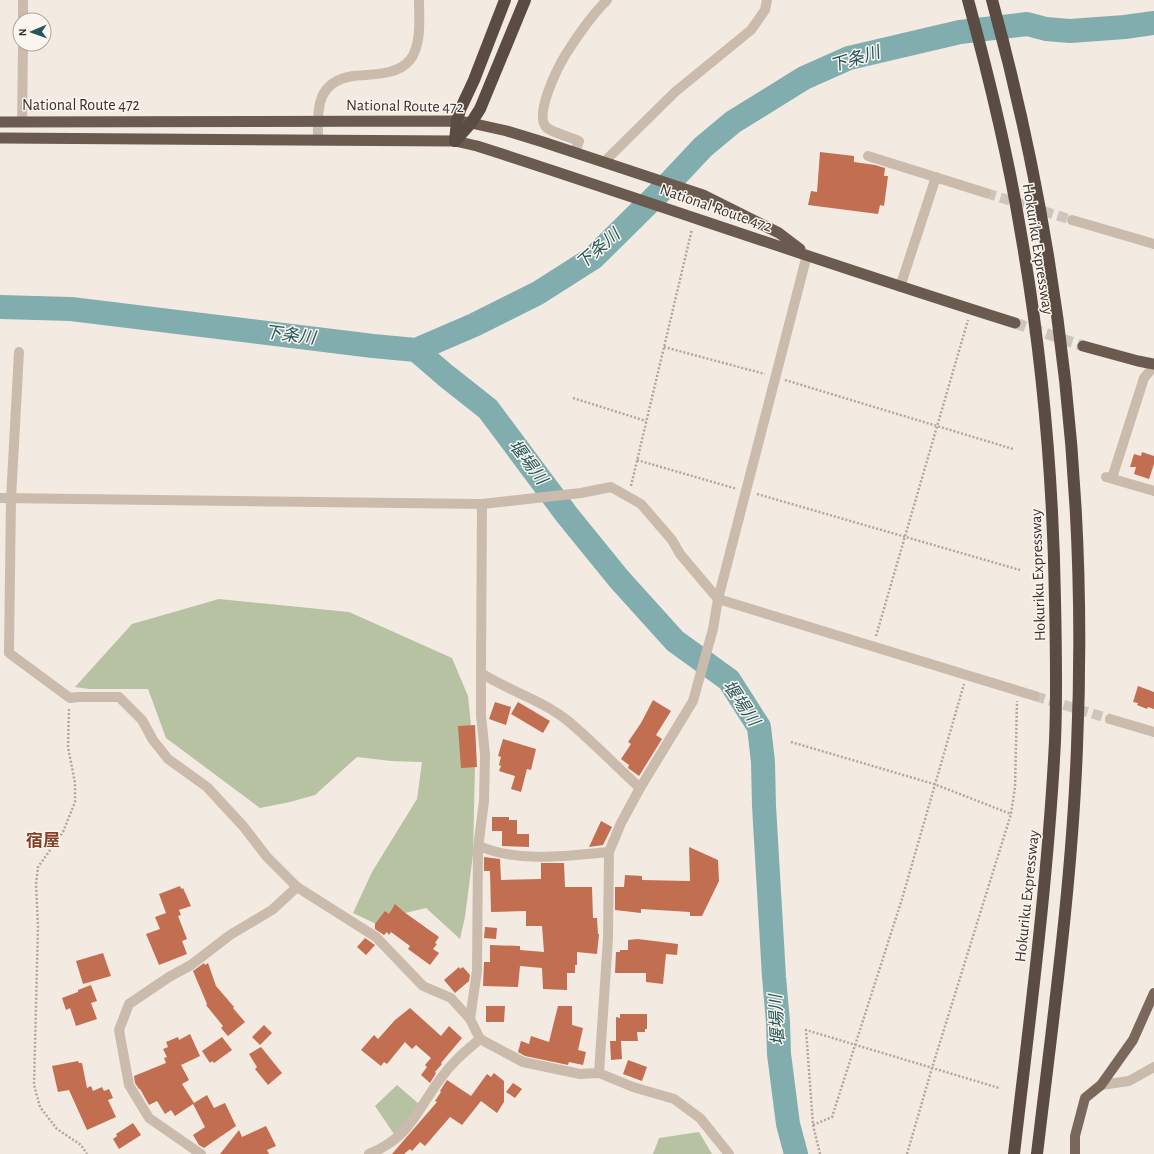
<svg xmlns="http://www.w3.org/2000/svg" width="1154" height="1154" font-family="'Alegreya Sans','Noto Sans JP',sans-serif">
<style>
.green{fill:#b7c2a2}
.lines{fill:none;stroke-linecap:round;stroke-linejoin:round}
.river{stroke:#81adaf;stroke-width:24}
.building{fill:#c26e51}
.minor-tunnel{stroke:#cec6be;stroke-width:10;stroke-dasharray:10 5;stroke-linecap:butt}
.trunk-tunnel{stroke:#cec6be;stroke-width:11;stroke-dasharray:11 5.5;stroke-linecap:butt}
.path{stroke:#b7a597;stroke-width:2.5;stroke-dasharray:2 2;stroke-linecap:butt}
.minor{stroke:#cbbbad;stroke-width:10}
.primary{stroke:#7b685d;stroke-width:10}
.trunk{stroke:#6a5a50;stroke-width:11}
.motorway{stroke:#5a4b43;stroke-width:12}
.labels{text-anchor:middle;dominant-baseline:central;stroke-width:3;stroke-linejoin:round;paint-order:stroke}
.street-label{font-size:16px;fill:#3a302c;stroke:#faf5ee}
.water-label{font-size:17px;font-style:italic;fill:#22565a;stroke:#faf5ee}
.neighbourhood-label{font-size:17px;font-weight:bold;fill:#863f27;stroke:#faf5ee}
</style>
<rect width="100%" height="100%" fill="#f3ebe2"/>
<g class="green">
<polygon points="219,599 349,612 452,658 468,696 475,765 473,854 465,917 460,939 426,908 405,913 387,929 353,913 372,872 417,799 422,762 391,761 357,757 315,795 290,802 260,808 166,738 148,689 89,689 75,687 132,624"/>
<polygon points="397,1085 419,1104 408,1120 394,1134 375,1106"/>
<polygon points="699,1132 712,1154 653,1154 659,1138"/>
</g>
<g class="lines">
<g class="river">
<polyline points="0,307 71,309 373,346 416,350 474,325 538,293 593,258 672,180 703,147 733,122 804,78 849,58 960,32 1027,24 1046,29 1070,31 1125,27 1154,23"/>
<polyline points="416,350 445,375 488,409 567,515 619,579 675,641 729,680 759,727 763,762 764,806 774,977 778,1022 779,1054 788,1124 796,1154"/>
</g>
</g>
<g class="building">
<polygon points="820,152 854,156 854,162 875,165 885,168 884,176 888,176 884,206 880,205 878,214 808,205 811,191 817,192"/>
<polygon points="1142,452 1154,456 1154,464 1149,479 1134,474 1136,467 1130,467 1134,454 1141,456"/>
<polygon points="1138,686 1154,692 1154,709 1148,707 1147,709 1137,705 1138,703 1133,702"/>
<polygon points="653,700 671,711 656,735 662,739 639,776 628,768 629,765 621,759 631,744 628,742 641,723"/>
<polygon points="495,702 511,707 506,725 489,719"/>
<polygon points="518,702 550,721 543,733 511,714"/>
<polygon points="475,725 477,767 461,768 458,726"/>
<polygon points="503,739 536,749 531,770 527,769 521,792 511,789 515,776 499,771 501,766 499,765 501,757 498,756"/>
<polygon points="492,817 509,817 509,820 517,820 517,834 529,834 529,847 502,846 502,831 492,831"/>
<polygon points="601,821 612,827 603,845 589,847"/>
<polygon points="689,847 718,860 719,881 702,916 690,916 690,912 641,909 641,913 615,910 615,887 624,887 625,875 642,876 642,880 690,881"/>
<polygon points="484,857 500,859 501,880 541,879 541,863 564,863 565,887 592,887 593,918 597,918 598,934 599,934 597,954 577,952 577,965 575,965 575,973 567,973 567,990 543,989 542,968 520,966 518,987 483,986 484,962 490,962 490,945 520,946 520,950 544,952 542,926 526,926 526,911 491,912 490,871 484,871"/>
<polygon points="180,886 181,889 183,888 191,906 179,910 181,915 178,916 187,939 182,941 187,954 159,965 146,934 160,929 155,917 166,913 159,894"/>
<polygon points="395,904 404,912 439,937 435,943 437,944 433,949 439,953 430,965 408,949 410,946 391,932 389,935 387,932 384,935 375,929 375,924 385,911 389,914"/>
<polygon points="485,927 497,928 496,939 484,938"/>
<polygon points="365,938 375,945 366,955 357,947"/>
<polygon points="638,939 678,944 677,955 666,954 663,984 646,982 646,973 615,973 616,952 620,952 620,950 628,950 628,940"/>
<polygon points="103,953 111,976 83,984 76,961"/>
<polygon points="204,963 205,965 208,963 216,986 234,1007 233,1008 245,1022 228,1036 221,1028 223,1026 206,1005 207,1004 193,971"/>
<polygon points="459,967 460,969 463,967 470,975 469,981 455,993 444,980"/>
<polygon points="91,985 97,1001 91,1003 97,1019 76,1026 70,1008 66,1010 62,998 78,992 78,990"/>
<polygon points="486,1006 505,1006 504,1022 486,1022"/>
<polygon points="558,1006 572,1006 572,1025 583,1028 578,1050 586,1052 583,1065 569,1062 568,1065 525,1056 518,1052 521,1041 529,1044 531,1036 549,1042"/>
<polygon points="410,1008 441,1036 449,1026 462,1038 441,1063 442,1064 435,1072 436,1073 430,1083 421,1075 427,1067 428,1068 425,1065 431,1058 416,1045 412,1049 405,1042 387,1064 384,1062 381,1066 361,1050 374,1035 378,1039 395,1020"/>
<polygon points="620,1014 647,1014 647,1029 645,1029 645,1032 637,1032 638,1041 621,1041 622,1059 611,1060 610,1041 616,1041 616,1017 620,1018"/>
<polygon points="264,1025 272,1033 260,1045 252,1037"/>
<polygon points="190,1034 200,1056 181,1065 189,1080 182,1084 194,1103 207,1095 214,1108 225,1103 236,1126 204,1148 199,1145 193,1135 205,1127 193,1104 175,1116 171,1110 165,1114 157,1101 149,1105 140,1089 139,1089 135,1083 134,1076 166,1063 164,1058 167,1057 163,1049 168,1047 166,1042 178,1037 179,1040"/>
<polygon points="222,1037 232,1050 214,1063 212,1061 210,1063 202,1051"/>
<polygon points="261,1047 282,1073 268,1085 255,1069 257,1067 249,1054"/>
<polygon points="628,1060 647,1067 642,1081 623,1074"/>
<polygon points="78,1061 79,1063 82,1063 87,1088 91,1086 93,1091 102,1087 104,1091 109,1089 113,1098 108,1100 116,1117 87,1130 69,1090 58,1092 52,1066"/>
<polygon points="494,1073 504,1081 504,1102 497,1113 481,1101 462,1125 450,1117 425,1146 420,1142 412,1151 410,1149 404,1154 392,1154 437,1102 435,1101 441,1092 440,1091 447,1080 471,1096 487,1074 491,1077"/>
<polygon points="513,1083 522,1089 515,1098 506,1092"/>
<polygon points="133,1123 141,1135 119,1149 113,1139 117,1136 116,1134"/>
<polygon points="266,1126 276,1146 267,1150 269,1154 220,1154 239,1130 242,1137"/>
</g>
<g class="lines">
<g class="minor-tunnel">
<polyline points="986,193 1072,220"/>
<polyline points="1035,696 1110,719"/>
</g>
<polyline class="trunk-tunnel" points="1015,323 1083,346"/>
<g class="path">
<polyline points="664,347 765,374"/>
<polyline points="785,380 1013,449"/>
<polyline points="573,398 646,421"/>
<polyline points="637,460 737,489"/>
<polyline points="631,486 692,229"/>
<polyline points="757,494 1020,570"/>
<polyline points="876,636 968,320"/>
<polyline points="69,709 68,747 75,783 75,802 63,832 38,867 36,884 38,926 34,1085 40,1107 57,1129 81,1145 87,1154"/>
<polyline points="791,742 934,784 1011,814"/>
<polyline points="813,1125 832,1117 902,899 964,684"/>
<polyline points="820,1154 813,1125 806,1030 999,1088"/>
<polyline points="907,1154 932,1068 1011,814 1015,787 1017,701"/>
</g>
<g class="minor">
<polyline points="23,20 23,0"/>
<polyline points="22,122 23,44"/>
<path d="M 318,140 C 318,110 315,82 353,76 C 365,75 377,75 389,72 C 397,70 405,66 410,60 C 422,44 419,19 419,0"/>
<path d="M 575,152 L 579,141 C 572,138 552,132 547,128 C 533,116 558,67 566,54 C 578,35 592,15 607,0"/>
<polyline points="868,156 986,193"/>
<polyline points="604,162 675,92 751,30 765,10 767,0"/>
<polyline points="1072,220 1154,244"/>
<polyline points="900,287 936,177"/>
<polyline points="19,352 11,499 9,653 70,698 78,697 119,697 142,720 153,740 168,759 207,787 243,826 267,857 297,887 376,937 423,986 451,998 470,1019 480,1039 523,1062 580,1074 599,1073 633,1087 674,1099 700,1118 729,1154"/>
<polyline points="1106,477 1154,491"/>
<polyline points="1112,478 1144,378 1154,366"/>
<polyline points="0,498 482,504 581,493 611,487 641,504 672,540 680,554 718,599 1035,696"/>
<path d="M 482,504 L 481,673 C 509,691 542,700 568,721 C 592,741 617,767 640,788"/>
<polyline points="1110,719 1154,732"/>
<path d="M 479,846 C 519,863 566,856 609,852"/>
<polyline points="470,1019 477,971 478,848 484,801 485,755 481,715 481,673"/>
<polyline points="599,1073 608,938 609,852 621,823 640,788 693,701 713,629 718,599 807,255"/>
<polyline points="1101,1085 1129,1081 1154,1067"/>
<polyline points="201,1154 149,1118 129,1085 119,1030 129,1004 169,977 191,965 230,935 272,910 297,887"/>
<path d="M 369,1154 C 411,1137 416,1111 441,1078 C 452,1062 466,1051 480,1039"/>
</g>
<polyline class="primary" points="1075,1154 1075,1136 1085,1098 1101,1085 1133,1040 1154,993"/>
<g class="trunk">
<polyline points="0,122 457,121 471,123 507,131 543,142 703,195 779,233 800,249"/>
<path d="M 0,138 L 455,141 L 477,146 L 499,153 C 671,209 842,269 1015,323"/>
<polyline points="1083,346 1138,361 1154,364"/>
</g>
<g class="motorway">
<path d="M 968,0 C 989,77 1008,155 1021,234 C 1042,354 1053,478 1055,600 C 1056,647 1057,694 1055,741 C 1048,879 1030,1016 1014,1154"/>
<path d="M 992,0 C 1059,243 1088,495 1077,747 C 1072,883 1053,1018 1037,1154"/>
<polyline points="455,141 471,123 480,109 525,0"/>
<polyline points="455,141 457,121 460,110 474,80 505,0"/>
</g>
</g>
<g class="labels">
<g class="street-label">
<text x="81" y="105">National Route 472</text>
<text transform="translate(405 106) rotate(1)">National Route 472</text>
<text transform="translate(716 208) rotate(19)">National Route 472</text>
<text transform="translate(1038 249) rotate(81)">Hokuriku Expressway</text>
<text transform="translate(1038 575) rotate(-92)">Hokuriku Expressway</text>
<text transform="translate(1027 896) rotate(-84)">Hokuriku Expressway</text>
</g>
<g class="water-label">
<text transform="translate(855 59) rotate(-17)">下条川</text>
<text transform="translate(598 249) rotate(-41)">下条川</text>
<text transform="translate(290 335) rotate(7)">下条川</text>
<text transform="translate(528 462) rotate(53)">堰場川</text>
<text transform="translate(741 703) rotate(56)">堰場川</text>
<text transform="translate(777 1020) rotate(-93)">堰場川</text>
</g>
<g class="neighbourhood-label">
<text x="43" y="840">宿屋</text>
</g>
</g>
<g transform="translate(32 32) rotate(268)"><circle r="19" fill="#faf5ee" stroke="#ada6a0"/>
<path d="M0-3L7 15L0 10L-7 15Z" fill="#22565a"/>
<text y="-6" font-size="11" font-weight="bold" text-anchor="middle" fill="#3a302c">N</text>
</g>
</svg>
